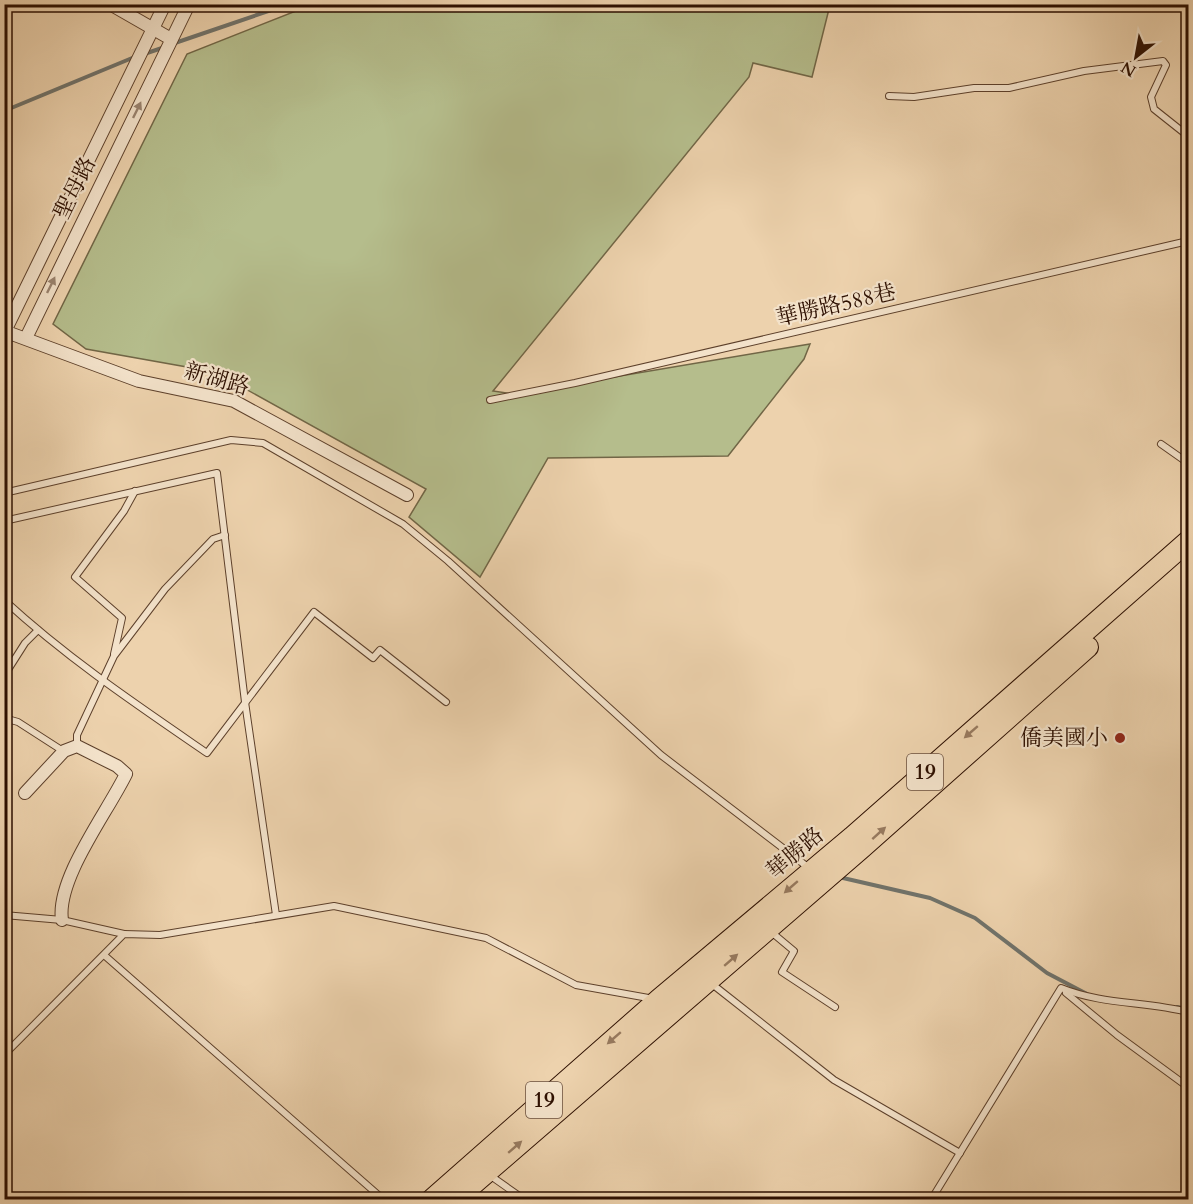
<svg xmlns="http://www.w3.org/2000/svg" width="1193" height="1204" font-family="Cardo,'Noto Serif TC',serif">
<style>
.green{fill:#b5bd8c;stroke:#716646;stroke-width:1.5}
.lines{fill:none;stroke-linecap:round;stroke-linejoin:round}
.stream{stroke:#70736b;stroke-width:4}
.lane-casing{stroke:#5d402b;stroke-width:8}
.street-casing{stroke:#5d402b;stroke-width:14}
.primary-casing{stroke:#2d0f00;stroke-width:22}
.lane{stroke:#f3e2ca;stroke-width:6}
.street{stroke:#f3e2ca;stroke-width:12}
.primary{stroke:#edd2ad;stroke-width:20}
.oneway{fill:#9a836f}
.oneway2{fill:#977a5f}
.poi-dot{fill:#8f2418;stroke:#f3e2ca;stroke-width:2}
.labels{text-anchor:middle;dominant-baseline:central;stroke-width:4.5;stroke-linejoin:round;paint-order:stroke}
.shield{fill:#f3e2ca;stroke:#684e3d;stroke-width:1.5}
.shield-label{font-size:21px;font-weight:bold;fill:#2d0f00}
.street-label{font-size:22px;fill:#2d0f00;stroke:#f3e2ca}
.poi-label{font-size:22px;fill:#2d0f00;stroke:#f3e2ca;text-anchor:end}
</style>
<rect width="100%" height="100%" fill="#edd2ad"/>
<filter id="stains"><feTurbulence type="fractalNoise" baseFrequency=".00333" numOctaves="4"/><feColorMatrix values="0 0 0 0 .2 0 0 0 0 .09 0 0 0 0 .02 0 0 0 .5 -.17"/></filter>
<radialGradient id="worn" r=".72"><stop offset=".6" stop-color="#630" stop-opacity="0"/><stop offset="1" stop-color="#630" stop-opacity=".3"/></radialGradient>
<polygon class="green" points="311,5 830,5 812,77 753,63 749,77 493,391 513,394 810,344 804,359 728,456 548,458 480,577 409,517 426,489 215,372 86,349 53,324 187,54"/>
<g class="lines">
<g class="stream">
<polyline points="172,44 289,4"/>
<polyline points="144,54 165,47"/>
<polyline points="4,111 137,56"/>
<polyline points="843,878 930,898 975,918 1047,973 1087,994"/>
<polyline points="1177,1007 1188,1009"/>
</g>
<g class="lane-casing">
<g id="lane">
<polyline points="889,96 914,97 974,88 1009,88 1084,71 1163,61 1166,65 1151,97 1154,109 1188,136"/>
<polyline points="490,400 575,383 1188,241"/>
<polyline points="1188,400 1188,401"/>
<polyline points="1161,444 1188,463"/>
<polyline points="4,493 231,440 263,443 403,524 448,561 661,755 809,868"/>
<polyline points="4,521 217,473 245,702 276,915"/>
<path d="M 4,600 C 67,658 137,705 207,753 L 314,612 L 373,658 L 380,650 L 446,702"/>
<polyline points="114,654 122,618 75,577 124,511 135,491"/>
<polyline points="4,676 25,643 38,630"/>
<polyline points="4,718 18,722 63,751"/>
<polyline points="77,746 77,735 114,656 165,589 213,539 225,535"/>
<polyline points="4,915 62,920 124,934"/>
<polyline points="770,931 794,951 782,972 835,1007"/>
<polyline points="104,955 384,1200"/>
<polyline points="712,984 834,1080 960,1153"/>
<polyline points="1066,993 1117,1035 1188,1087"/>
<polyline points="4,1055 124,934 160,935 334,906 486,938 576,985 654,999"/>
<polyline points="488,1174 525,1200"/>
<path d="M 931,1200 L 1061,988 C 1103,1005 1145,1001 1188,1012"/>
</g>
</g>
<g class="street-casing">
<g id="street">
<polyline points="110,4 171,39"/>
<polyline points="4,331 139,381 234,401 407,495"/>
<polyline points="5,331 165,4"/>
<polyline points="26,338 189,4"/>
<path d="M 25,793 L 64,751 L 77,746 L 117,766 L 126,774 C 107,813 56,879 62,920"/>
</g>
</g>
<g class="primary-casing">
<g id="primary">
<polyline points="431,1200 658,1000 852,837 1188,541"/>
<polyline points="455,1200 862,848 1088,647"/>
</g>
</g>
<use href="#lane" class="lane"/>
<use href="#street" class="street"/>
<use href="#primary" class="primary"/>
</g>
<defs><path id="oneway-solid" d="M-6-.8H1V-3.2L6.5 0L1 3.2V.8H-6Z" transform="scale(1.5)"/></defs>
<g class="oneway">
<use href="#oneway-solid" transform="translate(137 110) rotate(-64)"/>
<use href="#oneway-solid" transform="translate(51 285) rotate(-64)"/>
</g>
<g class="oneway2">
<use href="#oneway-solid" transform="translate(971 732) rotate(139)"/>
<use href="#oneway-solid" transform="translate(879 833) rotate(-42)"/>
<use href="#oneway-solid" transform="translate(791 887) rotate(139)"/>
<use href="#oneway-solid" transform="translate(731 960) rotate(-41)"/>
<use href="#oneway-solid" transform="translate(614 1038) rotate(139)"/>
<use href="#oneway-solid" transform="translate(515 1147) rotate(-41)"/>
</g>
<circle class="poi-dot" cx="1120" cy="738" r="6"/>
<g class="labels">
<g class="shield">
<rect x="907" y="754" width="36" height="36" rx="4.5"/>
<rect x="526" y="1082" width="36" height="36" rx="4.5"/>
</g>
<g class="shield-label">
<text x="925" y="772">19</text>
<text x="544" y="1100">19</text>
</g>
<g class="street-label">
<text transform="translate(75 188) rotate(-64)">聖母路</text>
<text transform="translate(836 305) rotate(-13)">華勝路588巷</text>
<text transform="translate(217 379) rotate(16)">新湖路</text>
<text transform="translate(795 853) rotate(-40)">華勝路</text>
</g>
<g class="poi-label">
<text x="1108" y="738">僑美國小</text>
</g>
</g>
<rect width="1193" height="1204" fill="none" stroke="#edd2ad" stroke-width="24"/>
<rect x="6" y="6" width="1181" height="1192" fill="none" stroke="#2d0f00" stroke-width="3"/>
<rect x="12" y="12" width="1169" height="1180" fill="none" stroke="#2d0f00" stroke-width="1.5"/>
<g transform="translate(1136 57) rotate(211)" stroke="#f3e2ca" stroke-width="4.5" paint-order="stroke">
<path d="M0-4.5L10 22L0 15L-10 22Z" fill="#2d0f00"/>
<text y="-9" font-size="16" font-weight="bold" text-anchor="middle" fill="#2d0f00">N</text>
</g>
<rect width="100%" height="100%" filter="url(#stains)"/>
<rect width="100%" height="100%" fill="url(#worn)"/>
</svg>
